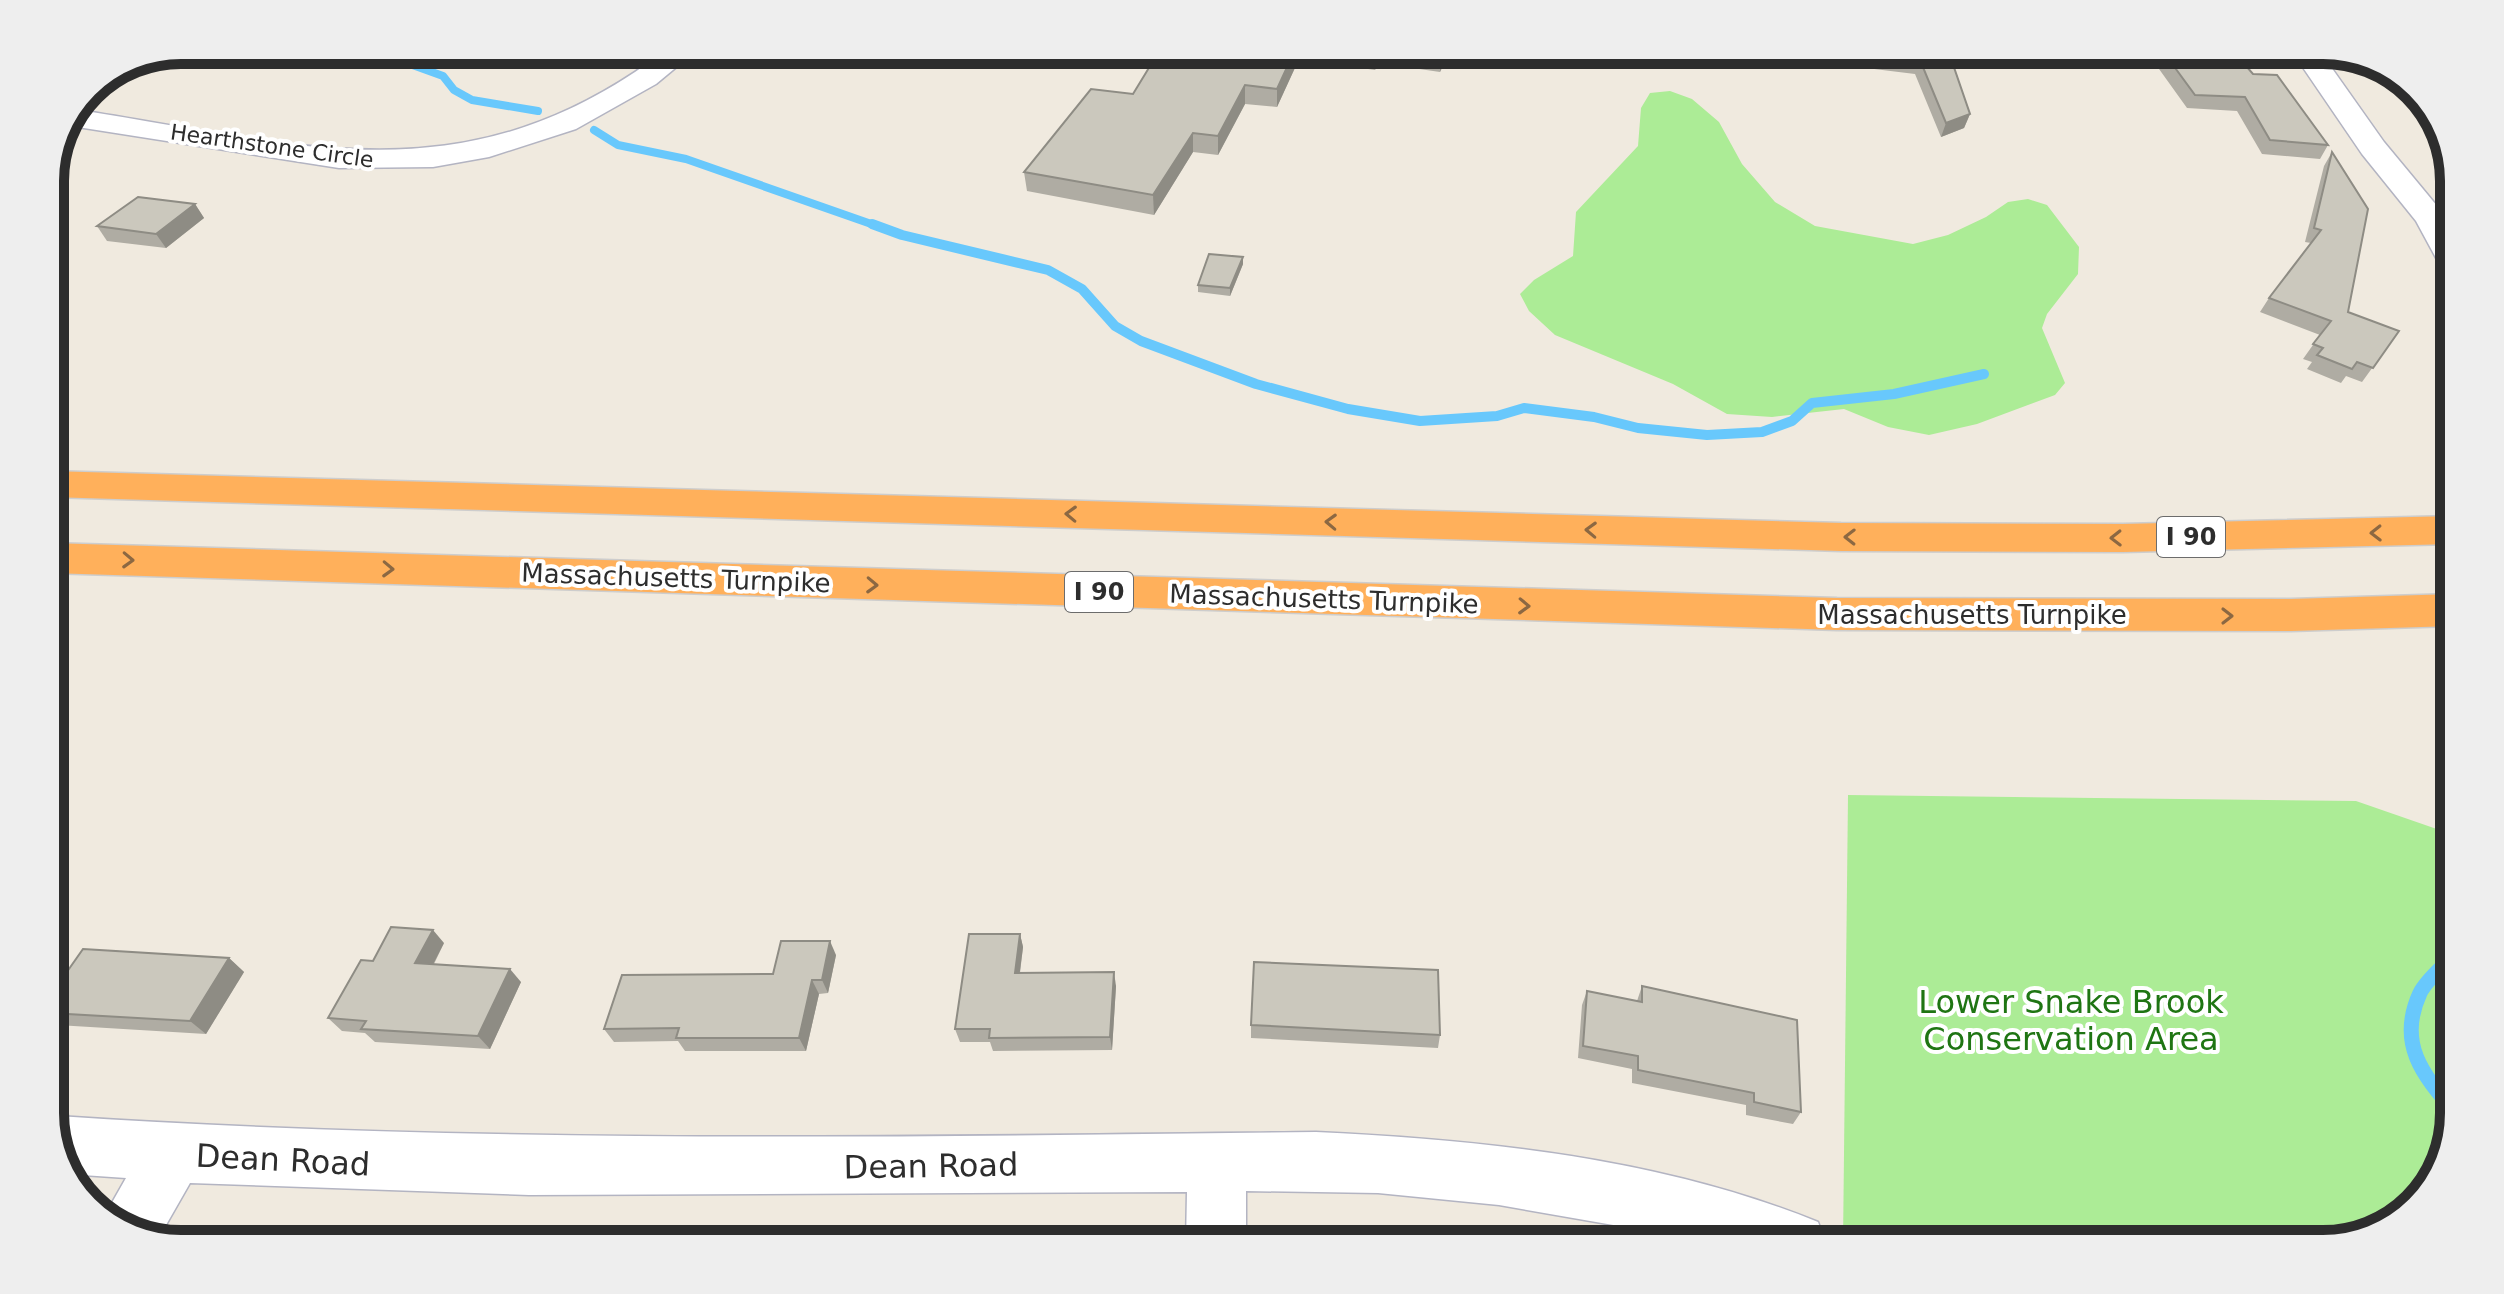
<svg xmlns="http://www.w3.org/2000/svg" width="2504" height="1294" font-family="'DejaVu Sans',sans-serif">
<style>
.green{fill:#acec96}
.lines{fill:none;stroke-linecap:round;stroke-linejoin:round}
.stream-far2{stroke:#68c8fc;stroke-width:8}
.stream-far1{stroke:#68c8fc;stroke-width:10}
.stream{stroke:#68c8fc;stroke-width:15}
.minor-casing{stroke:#b3b4c2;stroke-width:3}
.highway-casing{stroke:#cdcdcd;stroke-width:3}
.minor{fill:#fff;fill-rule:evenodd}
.highway{fill:#ffb05b;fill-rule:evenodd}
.wall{fill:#afaca3}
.shaded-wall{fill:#8e8c84}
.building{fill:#cbc8bd;stroke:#8e8c84;stroke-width:2}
.oneway{stroke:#8c6842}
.labels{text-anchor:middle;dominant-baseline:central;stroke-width:8;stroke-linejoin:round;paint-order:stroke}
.far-street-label{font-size:22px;fill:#2d2d2d;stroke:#fff}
.shield{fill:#fff;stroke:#6c6c6c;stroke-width:2}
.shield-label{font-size:24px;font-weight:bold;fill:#2d2d2d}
.street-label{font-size:26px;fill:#2d2d2d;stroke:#fff}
.near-park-label{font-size:32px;fill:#1f7513;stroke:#fff}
.near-street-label{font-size:32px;fill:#2d2d2d;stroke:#fff}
.rim{fill:none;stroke:#2d2d2d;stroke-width:10}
</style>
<rect width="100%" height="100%" fill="#f0eadf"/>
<g class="green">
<polygon points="1670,91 1692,99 1719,122 1742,164 1775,202 1815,226 1913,244 1948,235 1986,217 2008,202 2028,199 2047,205 2079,247 2078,274 2047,314 2042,328 2065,383 2055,395 1977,424 1929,435 1888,427 1844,409 1772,417 1727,414 1673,384 1555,335 1529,311 1520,294 1534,280 1573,256 1576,212 1638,146 1641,108 1650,93"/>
<polygon points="1848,795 2356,801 2454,835 2454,1113 2440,1172 2389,1226 2324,1244 1843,1244"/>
</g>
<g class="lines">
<g class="stream-far2">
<polyline points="371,50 443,76 454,90 472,100 538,111"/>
<polyline points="594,130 618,145 686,159 877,226"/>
</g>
<polyline class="stream-far1" points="872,224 902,235 1048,270 1082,289 1115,326 1141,341 1256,384 1348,409 1420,421 1497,416 1524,408 1594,417 1638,428 1707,435 1762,432 1792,421 1812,403 1894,394 1984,374"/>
<path class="stream" d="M 2454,955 C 2444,966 2427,979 2420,993 C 2397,1043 2422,1074 2454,1111"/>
<g class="minor-casing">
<g id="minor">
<path d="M 666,50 L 697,50 L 656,84 L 576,129 L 489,157 L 433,167 L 339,168 L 71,126 L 79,110 C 304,145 466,201 666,50 Z"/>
<polygon points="2291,50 2319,50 2384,142 2447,218 2454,231 2454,272 2442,269 2416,221 2362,154"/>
<path d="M 58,1116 C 477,1144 896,1137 1316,1132 C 1484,1140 1661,1158 1818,1222 L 1826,1244 L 1694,1244 L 1619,1226 L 1499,1205 L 1378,1193 L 1246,1191 L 1246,1244 L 1186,1244 L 1187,1192 L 529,1195 L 190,1183 L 158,1239 L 122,1230 L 105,1215 L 126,1178 L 68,1174 L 50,1122 Z"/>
</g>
</g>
<g class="highway-casing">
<g id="highway">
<polygon points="50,471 1841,523 2123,524 2454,516 2454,544 2123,552 1841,551 50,497"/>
<polygon points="50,543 1837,598 2291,599 2454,594 2454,626 2291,631 1837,630 50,573"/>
</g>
</g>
<use href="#minor" class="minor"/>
<use href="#highway" class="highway"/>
</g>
<g class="wall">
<polygon points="1167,50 1450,50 1440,72 1378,63 1375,70 1299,59 1277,107 1245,104 1218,155 1193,152 1154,215 1027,191 1024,172 1133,94"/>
<polygon points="1862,50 1948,50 1970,114 1964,128 1941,137 1915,74 1866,68"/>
<polygon points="2152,50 2232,50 2253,74 2328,145 2320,159 2262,154 2237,111 2187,108 2149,55"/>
<polygon points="2332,152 2348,312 2399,331 2362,382 2346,376 2341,383 2307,369 2312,362 2303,359 2320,335 2260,312 2269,298 2311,243 2305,242 2324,166"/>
<polygon points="195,204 204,218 166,248 107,241 97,226"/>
<polygon points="1243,257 1243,264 1230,296 1198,292 1198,285"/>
<polygon points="1020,934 1023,947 1020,973 1116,986 1112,1050 993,1051 990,1042 960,1042 955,1029"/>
<polygon points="444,943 434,964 521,982 490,1049 375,1042 365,1033 342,1031 328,1018"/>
<polygon points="836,955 828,993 819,994 806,1051 685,1051 678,1041 614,1042 604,1029"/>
<polygon points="229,958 244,972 206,1034 57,1025 50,1020 50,996"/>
<polygon points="1642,986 1801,1112 1793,1124 1746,1115 1746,1105 1632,1083 1632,1069 1578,1058 1582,1005 1587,991 1637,1001"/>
<polygon points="1251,1025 1440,1035 1438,1048 1251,1038"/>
</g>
<g class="shaded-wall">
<polygon points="1295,50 1300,50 1299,59 1277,107 1277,89"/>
<polygon points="1377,50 1379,50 1378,63 1375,70"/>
<polygon points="1444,50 1450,50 1440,72 1442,54"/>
<polygon points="1245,85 1245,104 1218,155 1218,136"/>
<polygon points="1970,114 1964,128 1941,137 1946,123"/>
<polygon points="1193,133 1193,152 1154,215 1153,195"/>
<polygon points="195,204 204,218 166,248 156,234"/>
<polygon points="1243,257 1243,264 1230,296 1230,288"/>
<polygon points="433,930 444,943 427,976 415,963"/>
<polygon points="1020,934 1023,947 1018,986 1015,973"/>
<polygon points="830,941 836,955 828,993 822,980"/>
<polygon points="229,958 244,972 206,1034 190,1021"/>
<polygon points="510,969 521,982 490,1049 478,1036"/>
<polygon points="1114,972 1116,986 1112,1050 1110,1037"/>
<polygon points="812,980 819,994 806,1051 799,1038"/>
</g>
<g class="building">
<polygon points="1167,50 1295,50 1277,89 1245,85 1218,136 1193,133 1153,195 1024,172 1091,89 1133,94 1158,53 1165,53"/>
<polygon points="1416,50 1444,50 1442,54"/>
<polygon points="1870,50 1948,50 1970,114 1946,123 1920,60 1871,55"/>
<polygon points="2162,50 2232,50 2253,74 2277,75 2328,145 2270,140 2245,97 2195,95"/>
<polygon points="2332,152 2368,209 2348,312 2399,331 2373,368 2357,362 2352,369 2317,355 2323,348 2313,344 2331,321 2269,298 2321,230 2314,228"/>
<polygon points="138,197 195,204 156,234 97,226"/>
<polygon points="1209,254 1243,257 1230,288 1198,285"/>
<polygon points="391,927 433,930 415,963 510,969 478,1036 361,1029 366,1021 328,1018 361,960 373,961"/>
<polygon points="969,934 1020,934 1015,973 1114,972 1110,1037 989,1038 990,1029 955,1029"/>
<polygon points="781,941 830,941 822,980 812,980 799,1038 676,1038 679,1028 604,1029 622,975 773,974"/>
<polygon points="83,949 229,958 190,1021 50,1013 50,996"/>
<polygon points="1254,962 1438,970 1440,1035 1251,1025"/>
<polygon points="1642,986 1797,1020 1801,1112 1754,1102 1754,1093 1638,1070 1638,1056 1583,1046 1587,991 1642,1002"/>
</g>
<defs><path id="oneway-chevron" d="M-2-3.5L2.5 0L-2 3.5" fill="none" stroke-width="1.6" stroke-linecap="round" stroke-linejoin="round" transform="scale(2)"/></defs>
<g class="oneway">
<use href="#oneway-chevron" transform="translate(1071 514) rotate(-178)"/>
<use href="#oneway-chevron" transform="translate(1331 522) rotate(-178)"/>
<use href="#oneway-chevron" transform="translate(1591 530) rotate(-178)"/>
<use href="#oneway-chevron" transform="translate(2376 533) rotate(179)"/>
<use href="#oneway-chevron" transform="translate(1850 537) rotate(-179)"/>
<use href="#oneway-chevron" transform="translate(2116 538) rotate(179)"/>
<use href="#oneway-chevron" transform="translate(128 560) rotate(2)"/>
<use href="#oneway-chevron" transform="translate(388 569) rotate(2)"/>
<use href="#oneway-chevron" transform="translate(872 585) rotate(2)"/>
<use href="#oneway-chevron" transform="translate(1524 606) rotate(2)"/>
<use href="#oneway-chevron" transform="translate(2227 616)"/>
</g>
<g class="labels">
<g class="far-street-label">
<text transform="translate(272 146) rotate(8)">Hearthstone Circle</text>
</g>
<g class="shield">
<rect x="2157" y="517" width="68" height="40" rx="6"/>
<rect x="1065" y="572" width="68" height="40" rx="6"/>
</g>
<g class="shield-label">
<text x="2191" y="537">I 90</text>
<text x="1099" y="592">I 90</text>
</g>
<g class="street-label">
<text transform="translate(676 578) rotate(2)">Massachusetts Turnpike</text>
<text transform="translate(1324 599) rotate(2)">Massachusetts Turnpike</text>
<text x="1972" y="615">Massachusetts Turnpike</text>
</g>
<g class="near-park-label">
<text x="2071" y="1002">Lower Snake Brook<tspan x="2071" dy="37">Conservation Area</tspan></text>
</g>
<g class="near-street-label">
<text transform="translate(283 1160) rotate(3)">Dean Road</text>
<text transform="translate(931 1166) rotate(-1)">Dean Road</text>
</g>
</g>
<path d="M0 0H2504V1294H0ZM181 64H2323A117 117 0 0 1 2440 181V1113A117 117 0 0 1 2323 1230H181A117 117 0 0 1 64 1113V181A117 117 0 0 1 181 64Z" fill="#eee" fill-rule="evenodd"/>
<path class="rim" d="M181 64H2323A117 117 0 0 1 2440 181V1113A117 117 0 0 1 2323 1230H181A117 117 0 0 1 64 1113V181A117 117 0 0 1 181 64Z"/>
</svg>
